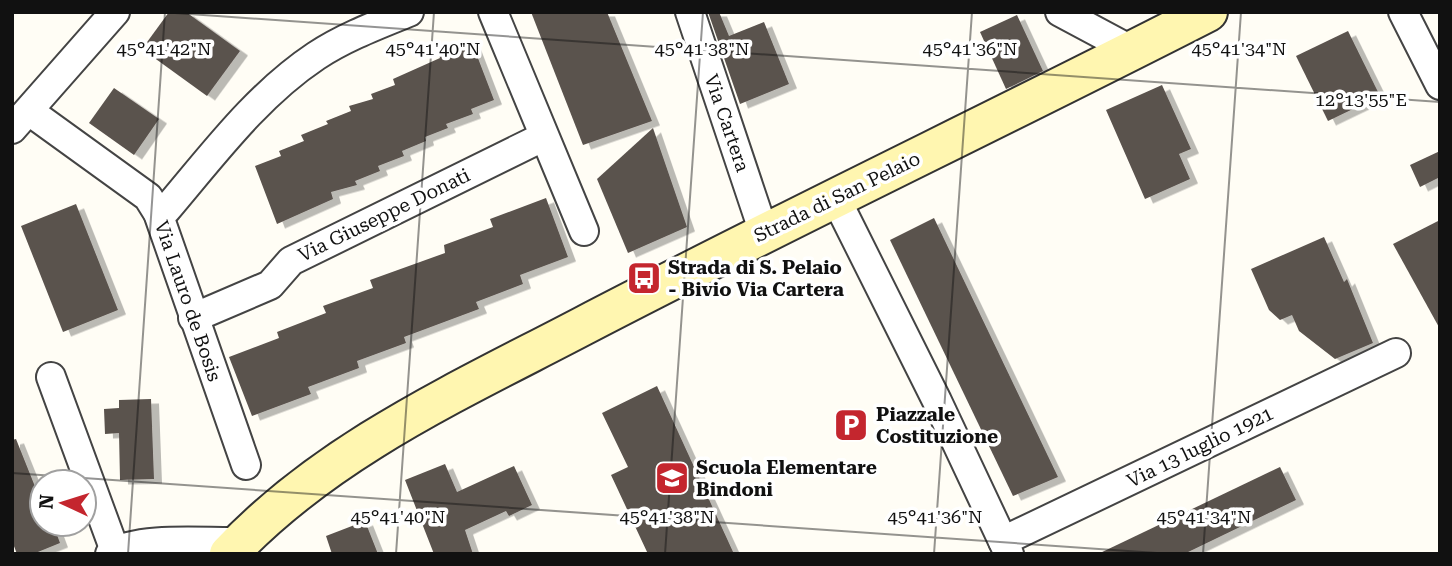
<svg xmlns="http://www.w3.org/2000/svg" width="1452" height="566" font-family="'Roboto Serif',serif">
<style>
.building{fill:#5a524d;filter:url(#shadow)}
.lines{fill:none;stroke-linecap:round;stroke-linejoin:round}
.street-casing{stroke:#444;stroke-width:32}
.secondary-casing{stroke:#333;stroke-width:42}
.street{stroke:#fff;stroke-width:28}
.secondary{stroke:#fff6b0;stroke-width:38}
.ticks{fill:none;stroke:#111;stroke-width:2;stroke-opacity:0.45}
.labels{text-anchor:middle;dominant-baseline:central;stroke-width:7;stroke-linejoin:round;paint-order:stroke}
.street-label{font-size:19px;fill:#111;stroke:#fff}
.poi-label{font-size:19px;font-weight:bold;fill:#111;stroke:#fff;text-anchor:start}
.ticks-label{font-size:18px;text-anchor:middle;fill:#111;stroke:#fff;stroke-width:7;stroke-linejoin:round;paint-order:stroke}
</style>
<defs>
<filter id="shadow"><feDropShadow dx="8" dy="4.5" stdDeviation="0" flood-color="#0004"/></filter>
</defs>
<rect width="100%" height="100%" fill="#fffdf5"/>
<g class="building">
<polygon points="169,12 186,12 240,51 207,96 142,49"/>
<polygon points="531,12 607,12 652,121 583,145"/>
<polygon points="708,12 719,12 729,36 764,22 789,84 740,104"/>
<polygon points="1017,15 1043,71 1006,89 980,32"/>
<polygon points="1348,31 1380,96 1328,121 1296,56"/>
<polygon points="471,40 494,100 471,109 473,114 446,124 448,128 425,137 426,141 402,151 404,156 378,166 380,171 355,181 357,185 331,192 333,199 277,224 255,166 281,156 279,151 304,141 301,135 328,124 326,121 351,111 349,106 373,99 371,94 395,85 393,79 440,58 438,52"/>
<polygon points="1162,85 1191,149 1179,154 1190,179 1145,199 1106,110"/>
<polygon points="114,88 159,119 134,155 89,123"/>
<polygon points="653,128 687,227 628,253 597,179"/>
<polygon points="1440,151 1440,177 1420,187 1410,165"/>
<polygon points="546,198 568,257 520,275 523,284 476,302 479,309 404,337 406,343 357,361 359,368 308,387 311,394 252,416 229,357 279,338 277,332 326,313 323,306 373,288 370,280 445,253 444,245 493,227 490,219"/>
<polygon points="76,204 118,310 63,332 21,226"/>
<polygon points="934,218 1058,477 1013,496 890,240"/>
<polygon points="1440,220 1440,329 1393,244"/>
<polygon points="1324,237 1344,282 1347,279 1373,343 1335,359 1299,331 1292,315 1280,320 1269,310 1251,269"/>
<polygon points="657,386 734,554 648,554 611,475 628,467 602,413"/>
<polygon points="151,399 154,479 120,480 119,433 105,434 104,409 119,408 119,400"/>
<polygon points="16,439 42,504 42,524 53,524 60,543 33,554 17,554 12,541 12,440"/>
<polygon points="445,464 457,492 514,466 532,505 509,516 506,511 465,530 473,554 434,554 405,480"/>
<polygon points="1280,467 1296,500 1184,554 1098,554"/>
<polygon points="365,521 378,554 332,554 326,536"/>
</g>
<g class="lines">
<g class="street-casing">
<g id="street">
<polyline points="493,12 584,231"/>
<polyline points="690,12 764,233"/>
<polyline points="1060,12 1133,51"/>
<polyline points="1403,12 1440,85"/>
<polyline points="29,111 148,197 158,213 246,465"/>
<polyline points="12,129 115,12"/>
<polyline points="836,199 937,401 1009,554"/>
<path d="M 158,213 L 166,210 C 212,156 256,96 316,56 C 345,37 377,25 409,12"/>
<polyline points="193,318 270,285 291,261 543,137"/>
<polyline points="51,377 115,551"/>
<polyline points="1003,541 1396,353"/>
<path d="M 110,554 C 141,536 204,543 240,542"/>
</g>
</g>
<g class="secondary-casing">
<path id="secondary" d="M 229,554 C 327,450 459,391 583,326 C 790,218 1001,118 1208,12"/>
</g>
<use href="#street" class="street"/>
<use href="#secondary" class="secondary"/>
</g>
<path class="ticks" d="M 161,12 L 1440,102M 12,473 L 1171,554M 128,554 L 165,12M 396,554 L 434,12M 665,554 L 703,12M 934,554 L 972,12M 1203,554 L 1241,12"/>
<defs>
<g id="bus-square" transform="scale(1.75)"><rect x="-9" y="-9" width="18" height="18" rx="4" fill="#c4262e" stroke="#fff"/><path d="M-5-6H5V4H4V6H2V4H-2V6H-4V4H-5ZM-3.5-4V0h7V-4ZM-3.5 1.2v1.5H-2V1.2ZM2 1.2v1.5H3.5V1.2Z" fill="#fff"/></g>
<g id="parking-square" transform="scale(1.75)"><rect x="-9" y="-9" width="18" height="18" rx="4" fill="#c4262e" stroke="#fff"/><path d="M-3.5-5.5H1a3.5 3.5 0 0 1 0 7H-1V5.5H-3.5ZM-1-3.4V-.6H.8a1.4 1.4 0 0 0 0-2.8Z" fill="#fff"/></g>
<g id="school-square" transform="scale(1.75)"><rect x="-9" y="-9" width="18" height="18" rx="4" fill="#c4262e" stroke="#fff"/><path d="M0-5L7-2L0 1L-7-2ZM-4 1L0 2.5L4 1V4Q0 6-4 4Z" fill="#fff"/></g>
</defs>
<g fill-rule="evenodd">
<use href="#bus-square" x="644" y="278"/>
<use href="#parking-square" x="851" y="425"/>
<use href="#school-square" x="672" y="478"/>
</g>
<g class="labels">
<g class="street-label">
<text transform="translate(727 123) rotate(71)">Via Cartera</text>
<text transform="translate(837 197) rotate(-26)">Strada di San Pelaio</text>
<text transform="translate(384 215) rotate(-26)">Via Giuseppe Donati</text>
<text transform="translate(188 301) rotate(71)">Via Lauro de Bosis</text>
<text transform="translate(1200 447) rotate(-26)">Via 13 luglio 1921</text>
</g>
<g class="poi-label">
<text x="668" y="267">Strada di S. Pelaio<tspan x="668" dy="22">- Bivio Via Cartera</tspan></text>
<text x="876" y="414">Piazzale<tspan x="876" dy="22">Costituzione</tspan></text>
<text x="696" y="467">Scuola Elementare<tspan x="696" dy="22">Bindoni</tspan></text>
</g>
</g>
<g class="ticks-label">
<text x="164" y="55">45°41'42"N</text>
<text x="433" y="55">45°41'40"N</text>
<text x="702" y="55">45°41'38"N</text>
<text x="970" y="55">45°41'36"N</text>
<text x="1239" y="55">45°41'34"N</text>
<text x="1361" y="106">12°13'55"E</text>
<text x="398" y="523">45°41'40"N</text>
<text x="667" y="523">45°41'38"N</text>
<text x="935" y="523">45°41'36"N</text>
<text x="1204" y="523">45°41'34"N</text>
</g>
<rect width="1452" height="566" fill="none" stroke="#111111" stroke-width="28"/>
<g transform="translate(63 503) rotate(274)"><circle r="33" fill="#ffffff" stroke="#a0a0a0" stroke-width="2"/>
<path d="M0-5L12 26L0 18L-12 26Z" fill="#c4262e"/>
<text y="-10" font-size="19" font-weight="bold" text-anchor="middle" fill="#111111">N</text>
</g>
</svg>
